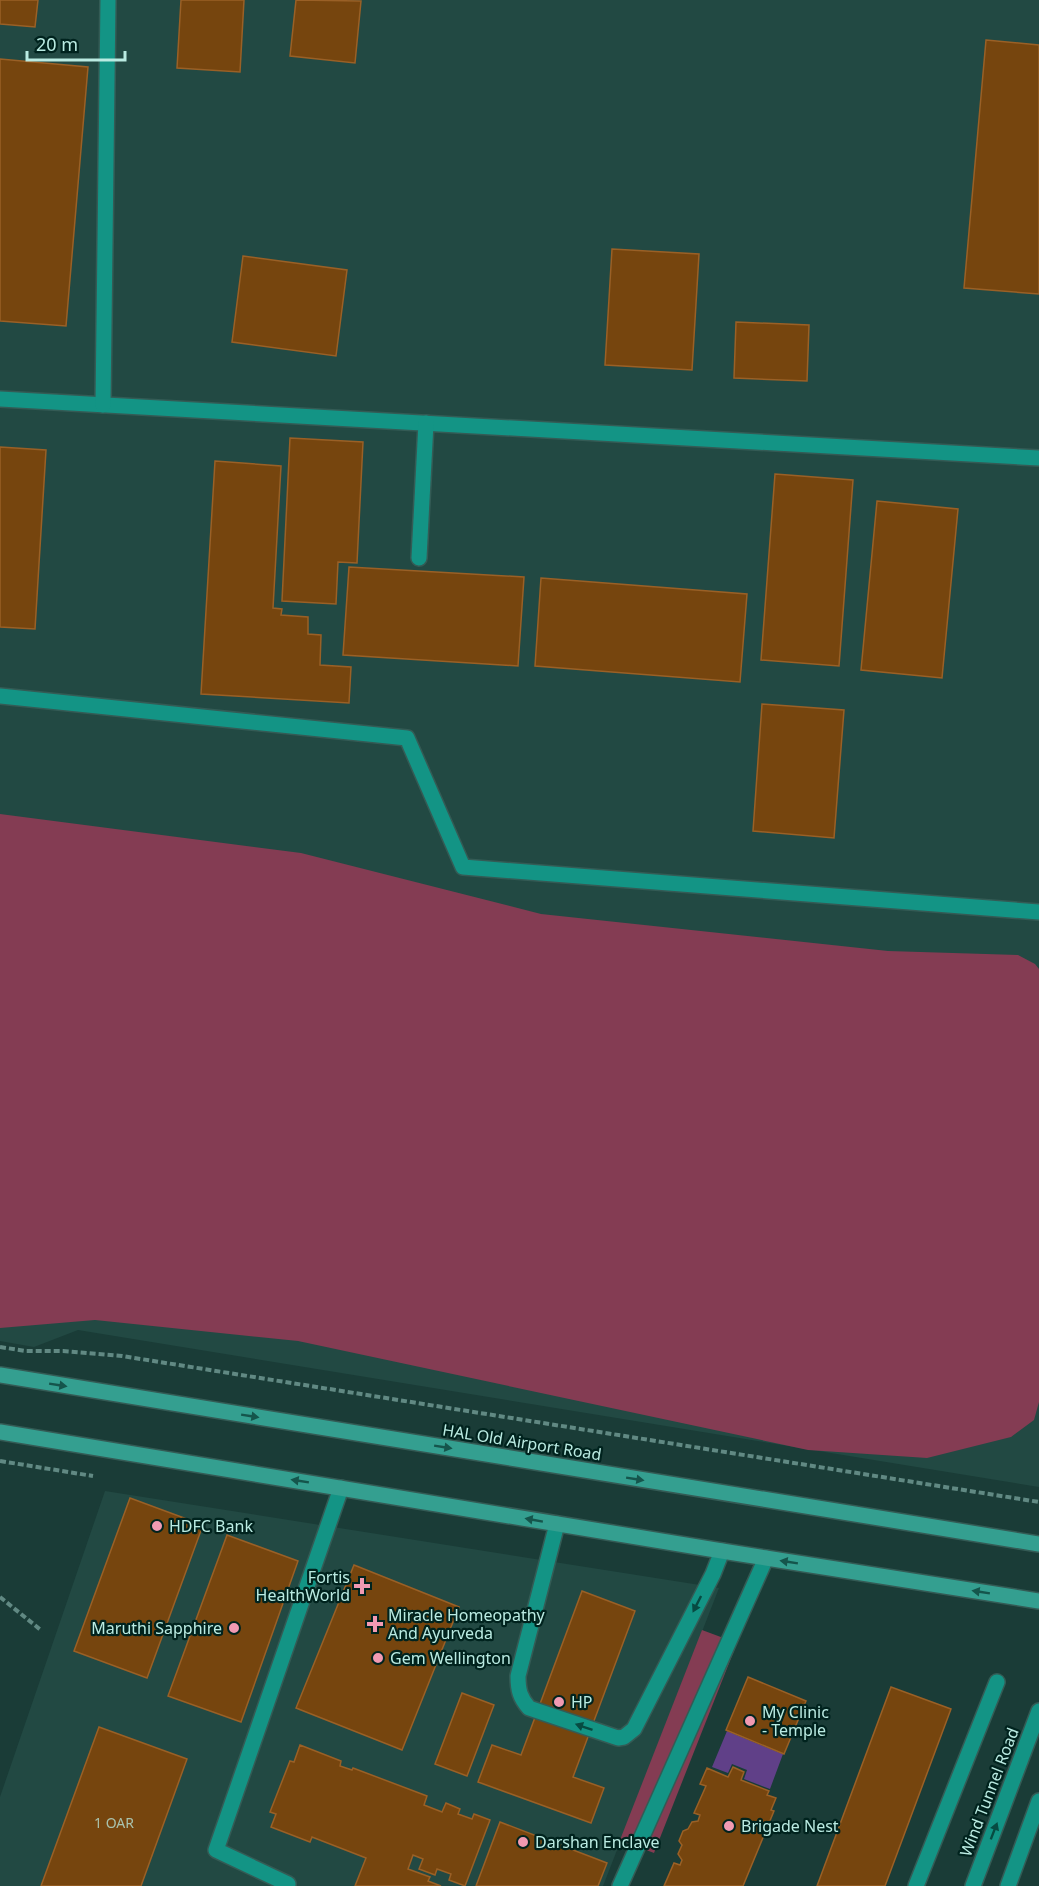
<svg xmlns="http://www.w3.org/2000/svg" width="1039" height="1886" font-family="'Noto Sans',sans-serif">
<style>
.built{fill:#224943}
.green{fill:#843c53}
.water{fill:#604088}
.building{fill:#76450e;stroke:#9a6026;stroke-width:1.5}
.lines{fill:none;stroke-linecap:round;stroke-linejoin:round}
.minor-casing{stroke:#345b55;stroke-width:18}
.major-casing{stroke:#345b55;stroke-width:18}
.path{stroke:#618983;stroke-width:4;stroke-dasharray:6 3;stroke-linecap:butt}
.minor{stroke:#139485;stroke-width:15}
.major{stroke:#349f90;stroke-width:15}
.oneway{fill:#15554c}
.oneway2{fill:#074b42}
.poi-dot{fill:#f19ab2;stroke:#00231e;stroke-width:2}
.labels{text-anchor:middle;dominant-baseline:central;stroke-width:4.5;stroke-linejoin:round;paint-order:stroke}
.number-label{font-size:14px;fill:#a9c2ad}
.street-label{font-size:16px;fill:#baebe2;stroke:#00231e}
.poi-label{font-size:16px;fill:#baebe2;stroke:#00231e;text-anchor:start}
</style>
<rect width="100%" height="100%" fill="#1a3c37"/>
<g class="built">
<polygon points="0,0 1039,0 1039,1487 78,1330 34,1347 0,1341"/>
<polygon points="105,1491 719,1588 603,1886 0,1886 0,1797"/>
</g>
<g class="green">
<polygon points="0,814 301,853 541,914 888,951 1018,955 1035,964 1039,969 1039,1402 1034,1420 1011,1437 927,1458 808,1450 298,1341 95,1320 0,1328"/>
<polygon points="702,1630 737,1643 654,1853 620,1840"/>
</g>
<polygon class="water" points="727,1731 783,1754 770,1789 744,1779 747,1770 732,1764 728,1773 712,1767"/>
<g class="building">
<polygon points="0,0 38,0 35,27 0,24"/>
<polygon points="181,0 244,0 240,72 177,68"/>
<polygon points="296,0 361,1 355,63 290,56"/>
<polygon points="986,40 1039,45 1039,294 964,288"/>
<polygon points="0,59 88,67 66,326 0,321"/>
<polygon points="612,249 699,254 692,370 605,365"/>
<polygon points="243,256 347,270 336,356 232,342"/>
<polygon points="736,322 809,325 807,381 734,378"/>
<polygon points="290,438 363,442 357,563 338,562 336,604 282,601"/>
<polygon points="0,447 46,450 35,629 0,627"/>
<polygon points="215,461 281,466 273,608 282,609 281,615 308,617 308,634 321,635 320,665 351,667 349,703 201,694"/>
<polygon points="775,474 853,480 839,666 761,660"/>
<polygon points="877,501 958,509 942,678 861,670"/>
<polygon points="349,567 524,577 518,666 343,655"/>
<polygon points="541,578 747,594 740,682 535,666"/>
<polygon points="762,704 844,710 834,838 753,831"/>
<polygon points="130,1498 203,1525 147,1678 74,1651"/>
<polygon points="227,1535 298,1561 241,1722 168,1696"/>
<polygon points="354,1565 459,1607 402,1750 296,1708"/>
<polygon points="582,1591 635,1611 573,1777 604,1788 591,1823 478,1782 492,1745 521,1755"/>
<polygon points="748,1677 806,1701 784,1754 726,1730"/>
<polygon points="891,1687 951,1709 885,1886 817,1886"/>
<polygon points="462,1693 494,1705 467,1776 435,1764"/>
<polygon points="99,1727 187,1759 141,1886 41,1886"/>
<polygon points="300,1745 341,1761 340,1766 352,1770 353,1768 427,1796 424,1805 442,1812 446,1803 460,1809 458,1814 472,1819 474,1814 490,1820 465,1886 449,1880 451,1874 437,1869 435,1875 419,1869 423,1859 413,1855 408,1869 430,1877 428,1881 441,1886 355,1886 366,1858 312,1837 310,1842 271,1827 276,1814 270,1812 290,1761 294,1762"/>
<polygon points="733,1767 744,1772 741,1780 769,1791 767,1795 776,1798 771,1810 774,1811 743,1886 664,1886 674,1863 680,1865 682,1860 678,1854 682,1845 679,1841 683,1831 688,1829 692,1822 698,1821 700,1815 694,1813 706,1786 700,1784 707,1768 728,1777"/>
<polygon points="500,1822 607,1863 598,1886 476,1886"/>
</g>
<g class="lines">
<g class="minor-casing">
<g id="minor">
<polyline points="0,399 1039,458"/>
<polyline points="103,405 108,0"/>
<polyline points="419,558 426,423"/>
<polyline points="0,696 407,738 463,867 1039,912"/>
<path d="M 557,1524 L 518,1676 C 518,1690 520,1698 529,1708 L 618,1738 L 624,1737 L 634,1729 L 713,1574 L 722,1551"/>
<polyline points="288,1884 216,1850 341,1488"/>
<polyline points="620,1886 766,1558"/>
<polyline points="916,1886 997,1682"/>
<polyline points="973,1886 1039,1711"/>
<polyline points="1008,1886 1039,1801"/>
</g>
</g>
<g class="major-casing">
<g id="major">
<polyline points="0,1375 1039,1544"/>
<polyline points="0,1432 722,1551 1039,1601"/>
</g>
</g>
<g class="path">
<polyline points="0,1347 26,1351 63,1351 122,1356 1039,1502"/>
<polyline points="0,1461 93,1476"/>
<polyline points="0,1597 42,1631"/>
</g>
<use href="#minor" class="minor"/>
<use href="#major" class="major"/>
</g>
<defs><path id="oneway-solid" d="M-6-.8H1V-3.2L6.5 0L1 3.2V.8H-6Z" transform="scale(1.5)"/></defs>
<g class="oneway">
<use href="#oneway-solid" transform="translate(58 1385) rotate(9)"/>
<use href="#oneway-solid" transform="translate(250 1416) rotate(9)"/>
<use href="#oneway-solid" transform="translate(443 1447) rotate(9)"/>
<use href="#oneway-solid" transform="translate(635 1479) rotate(9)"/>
<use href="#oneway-solid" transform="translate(300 1481) rotate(-171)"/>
<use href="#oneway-solid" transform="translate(534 1520) rotate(-170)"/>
<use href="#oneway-solid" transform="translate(789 1562) rotate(-171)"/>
<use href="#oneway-solid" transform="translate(981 1592) rotate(-171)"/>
</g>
<g class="oneway2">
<use href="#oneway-solid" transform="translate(697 1604) rotate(117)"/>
<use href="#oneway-solid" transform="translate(584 1727) rotate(-161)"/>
<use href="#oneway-solid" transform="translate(994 1831) rotate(-69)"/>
</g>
<g class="poi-dot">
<circle cx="157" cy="1526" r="6"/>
<path d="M359 1577h6v6h6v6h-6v6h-6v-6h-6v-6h6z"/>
<path d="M372 1615h6v6h6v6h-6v6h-6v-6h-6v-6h6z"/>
<circle cx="234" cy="1628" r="6"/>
<circle cx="378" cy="1658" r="6"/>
<circle cx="559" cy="1702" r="6"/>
<circle cx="750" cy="1721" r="6"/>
<circle cx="729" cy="1826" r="6"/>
<circle cx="523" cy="1842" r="6"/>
</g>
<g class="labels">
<g class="number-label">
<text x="114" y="1822">1 OAR</text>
</g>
<g class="street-label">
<text transform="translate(522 1442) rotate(9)">HAL Old Airport Road</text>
<text transform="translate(989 1792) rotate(-69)">Wind Tunnel Road</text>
</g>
<g class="poi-label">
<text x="169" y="1526">HDFC Bank</text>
<text x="350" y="1577" text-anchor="end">Fortis<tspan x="350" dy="18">HealthWorld</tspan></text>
<text x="388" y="1615">Miracle Homeopathy<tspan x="388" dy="18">And Ayurveda</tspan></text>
<text x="222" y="1628" text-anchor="end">Maruthi Sapphire</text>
<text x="390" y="1658">Gem Wellington</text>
<text x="571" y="1702">HP</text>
<text x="762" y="1712">My Clinic<tspan x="762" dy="18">- Temple</tspan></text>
<text x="741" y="1826">Brigade Nest</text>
<text x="535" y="1842">Darshan Enclave</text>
</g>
</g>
<path d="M27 51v9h98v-9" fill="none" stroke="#baebe2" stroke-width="3"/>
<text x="36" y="51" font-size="18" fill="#baebe2" stroke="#00231e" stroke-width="4.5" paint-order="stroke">20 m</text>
</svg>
